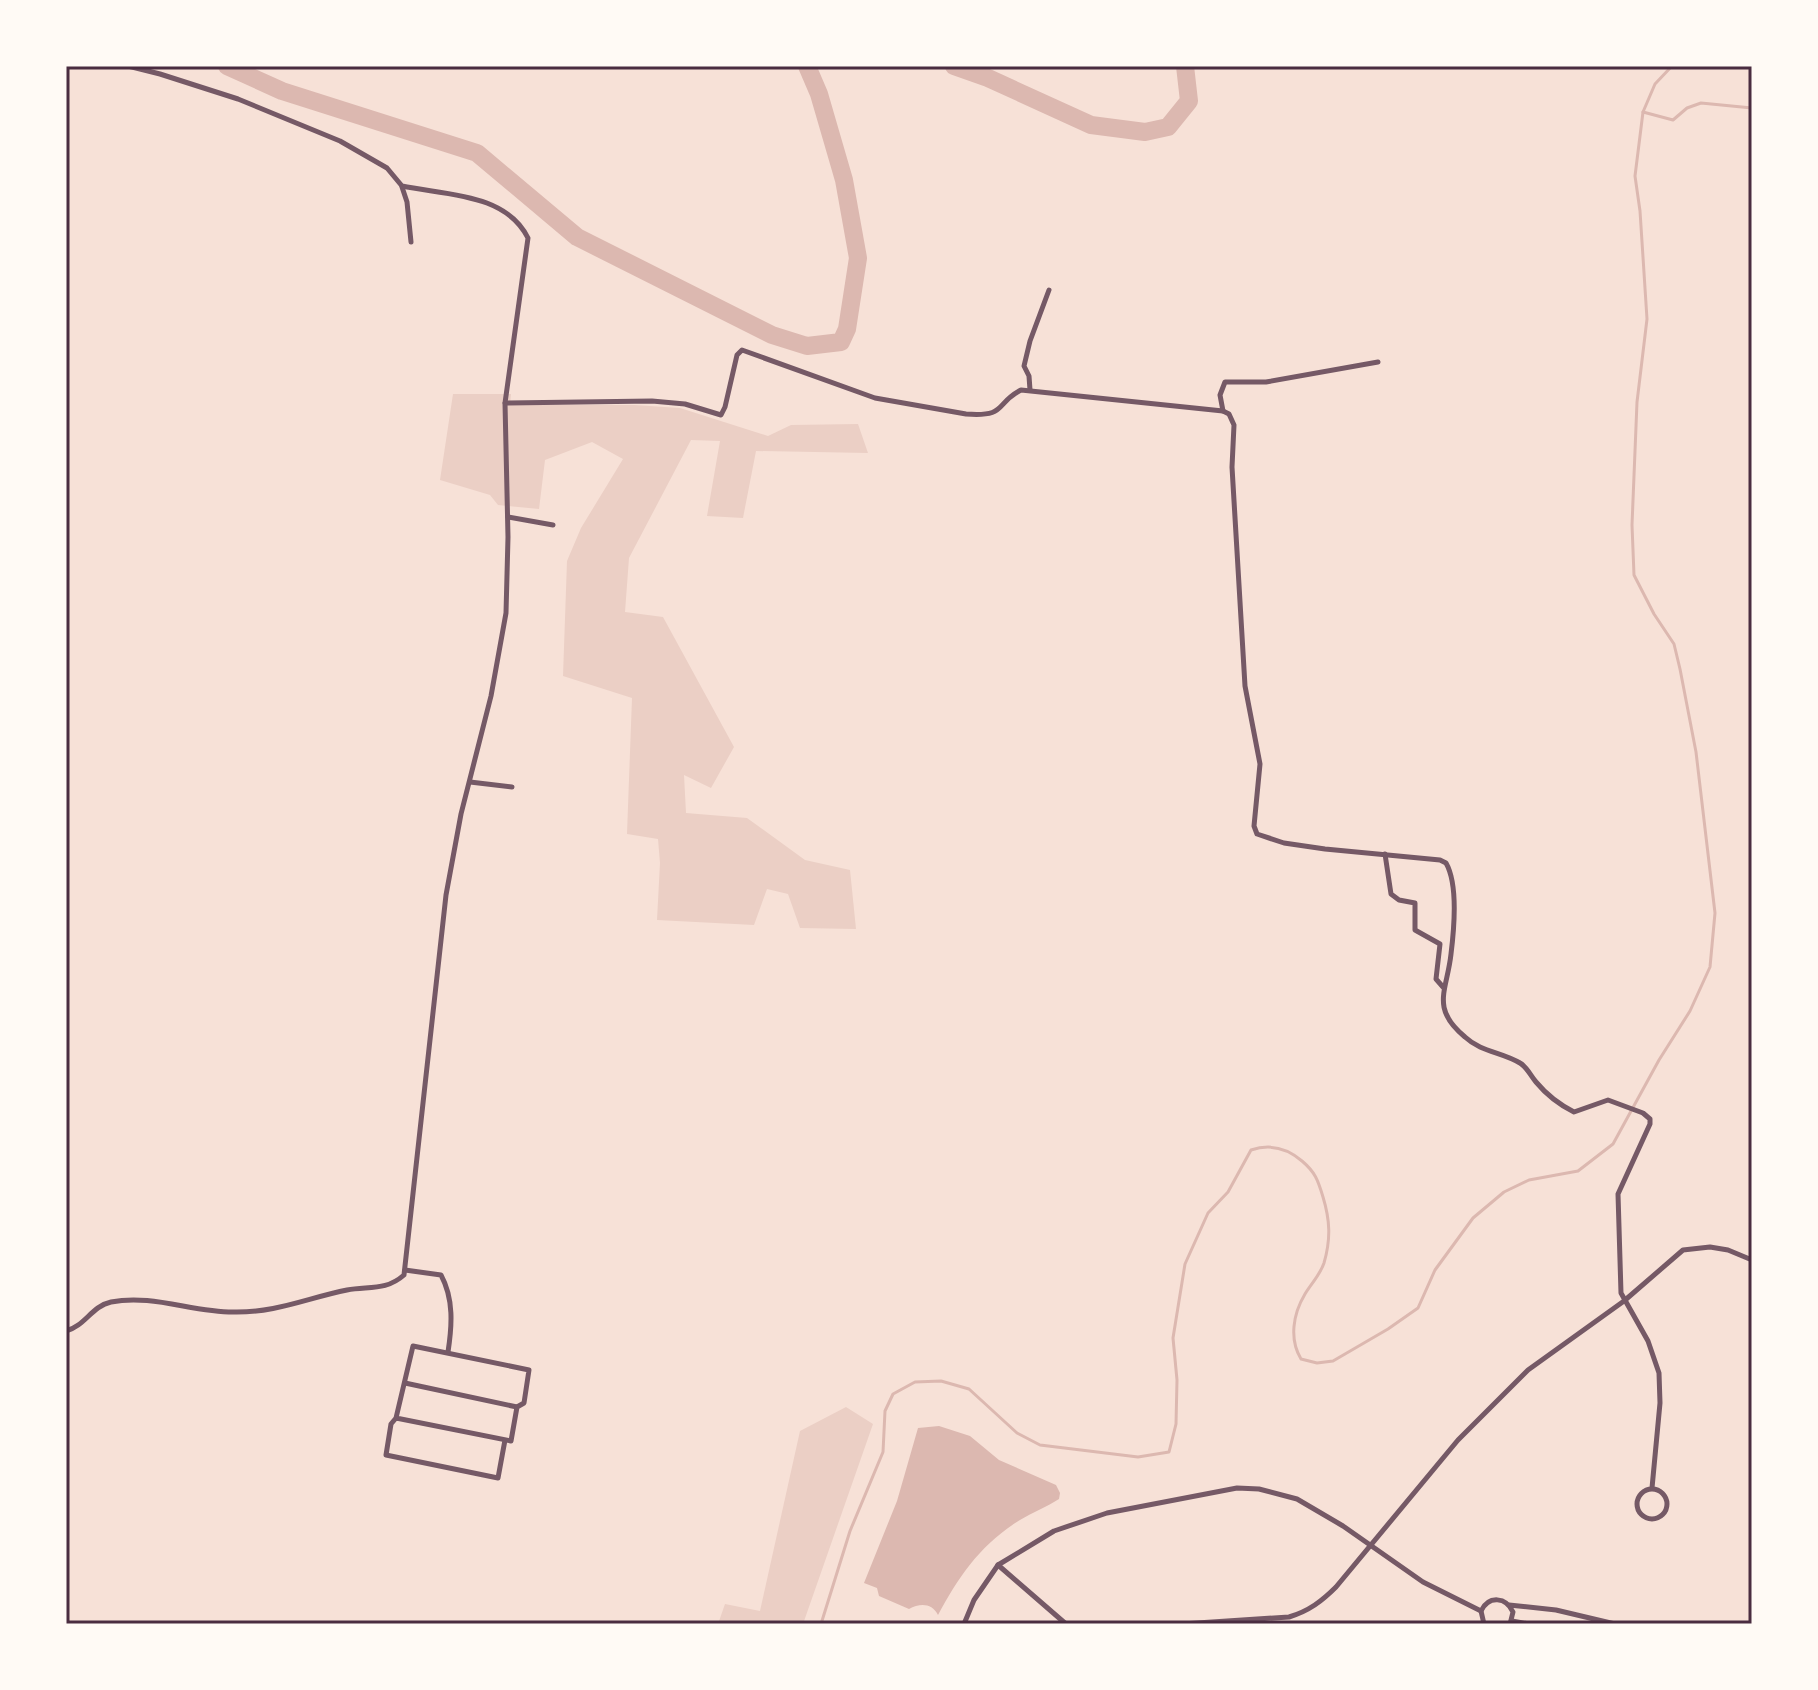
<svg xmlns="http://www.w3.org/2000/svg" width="1818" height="1690" font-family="'Source Sans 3',sans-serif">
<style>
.green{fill:#ebcfc5}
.water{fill:#dcb8b0}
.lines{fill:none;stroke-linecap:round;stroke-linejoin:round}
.stream{stroke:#dcb8b0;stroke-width:3}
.river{stroke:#dcb8b0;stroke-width:18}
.minor{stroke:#755966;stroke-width:5}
.neatline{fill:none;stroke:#4a2c40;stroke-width:3}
</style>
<rect width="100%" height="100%" fill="#f7e1d7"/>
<g class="green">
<polygon points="453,394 511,394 510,405 634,405 680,408 768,436 791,425 858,424 868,453 756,451 743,518 707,516 720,441 691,440 629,558 625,612 663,617 734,747 711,788 684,775 686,813 747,818 805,860 850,870 856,929 800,928 788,894 767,889 754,925 657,920 660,863 658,839 627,834 632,698 563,676 567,561 581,528 623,459 592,442 545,460 539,509 498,505 490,495 440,480"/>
<polygon points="846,1407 873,1424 803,1624 718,1624 725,1604 760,1611 800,1431"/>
</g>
<path class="water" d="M 939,1426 L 970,1436 L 999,1460 L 1056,1485 L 1060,1493 L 1059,1499 C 1047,1507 1033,1512 1020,1520 C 981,1544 959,1576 938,1615 C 932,1603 920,1603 909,1609 L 879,1596 L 877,1588 L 864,1583 L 897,1501 L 918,1428 Z"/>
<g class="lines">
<g class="stream">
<polyline points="1643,112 1673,120 1687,108 1701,103 1752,108"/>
<path d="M 821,1624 L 850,1531 L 883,1452 L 885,1411 L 893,1394 L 915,1382 L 941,1381 L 969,1389 L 1017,1433 L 1040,1445 L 1138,1457 L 1169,1452 L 1176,1424 L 1177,1380 L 1173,1338 L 1185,1264 L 1208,1213 L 1228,1192 L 1251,1150 C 1269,1144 1287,1148 1302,1161 C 1315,1172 1318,1180 1323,1197 C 1330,1220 1331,1239 1324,1263 C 1320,1275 1311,1284 1305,1294 C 1293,1314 1289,1339 1301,1359 L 1317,1363 L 1333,1361 L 1388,1329 L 1418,1308 L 1435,1270 L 1473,1218 L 1504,1192 L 1529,1180 L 1578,1171 L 1613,1144 L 1659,1060 L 1690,1011 L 1710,967 L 1715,913 L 1696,752 L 1680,669 L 1674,644 L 1654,614 L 1634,575 L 1632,525 L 1637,402 L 1647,319 L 1640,211 L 1635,176 L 1643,112 L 1655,84 L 1672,66"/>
</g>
<g class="river">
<polyline points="227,66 282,91 477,153 577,237 772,335 807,346 841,342 847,329 858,258 844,180 819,94 807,66"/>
<polyline points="954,66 988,78 1091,125 1145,132 1168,127 1189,101 1185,66"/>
</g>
<g class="minor">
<polyline points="402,187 407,202 411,242"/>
<polyline points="1030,390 1029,376 1024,366 1030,341 1049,290"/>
<path d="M 505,403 L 652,401 L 685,404 L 721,415 L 725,407 L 737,355 L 742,350 L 875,398 L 966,414 C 1008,417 994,404 1021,390 L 1223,411 L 1229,414 L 1234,425 L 1232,467 L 1245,686 L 1260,764 L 1254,826 L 1257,834 L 1284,843 L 1325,849 L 1440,860 L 1446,863 C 1458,884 1454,930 1451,954 C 1447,991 1430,1008 1465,1037 C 1481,1052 1502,1052 1520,1063 C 1527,1067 1530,1075 1536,1082 C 1546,1094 1560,1105 1574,1112 L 1608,1100 L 1643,1113 L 1650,1119 L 1650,1124 L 1618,1194 L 1621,1293 L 1648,1341 L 1659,1373 L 1660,1403 L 1652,1488"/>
<polyline points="1223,411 1220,395 1225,382 1266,382 1378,362"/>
<polyline points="508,517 553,525"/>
<polyline points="470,782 512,787"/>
<polyline points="1385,854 1391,894 1399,900 1415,903 1415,930 1440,944 1436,979 1443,987"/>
<path d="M 405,1270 L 441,1275 C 454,1299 452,1326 448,1352"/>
<path d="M 66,1331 C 85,1326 92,1306 111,1302 C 152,1294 192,1312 233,1312 C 276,1313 307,1298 347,1290 C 369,1286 386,1291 404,1275 L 446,895 L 461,814 L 491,696 L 506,613 L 508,537 L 505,403 L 528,238 C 506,193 445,195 402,186 L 387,168 L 340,141 L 238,99 L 160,74 L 128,66"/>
<polyline points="405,1383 517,1407"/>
<polyline points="396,1418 511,1441 517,1407 524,1403 529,1370 413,1346 396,1418 391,1424 386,1455 498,1478 505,1440"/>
<circle cx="1652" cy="1504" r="15"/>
<polyline points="998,1565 1066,1624"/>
<polyline points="1509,1605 1556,1610 1615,1624"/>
<polyline points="1512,1621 1529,1624"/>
<polyline points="964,1624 974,1600 998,1565 1054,1531 1107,1513 1237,1488 1259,1489 1297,1499 1343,1526 1423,1582 1481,1611"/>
<path d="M 1182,1624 L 1289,1617 C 1309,1611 1322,1601 1336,1587 L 1458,1440 L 1528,1370 L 1624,1301 L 1683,1250 L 1710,1247 L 1728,1250 L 1752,1260"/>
<path d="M 1484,1624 L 1481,1611 C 1489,1595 1506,1597 1513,1612 L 1510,1624"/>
</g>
</g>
<rect width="1818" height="1690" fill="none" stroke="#fffaf5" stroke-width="136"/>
<rect x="68" y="68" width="1682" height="1554" class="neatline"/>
</svg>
